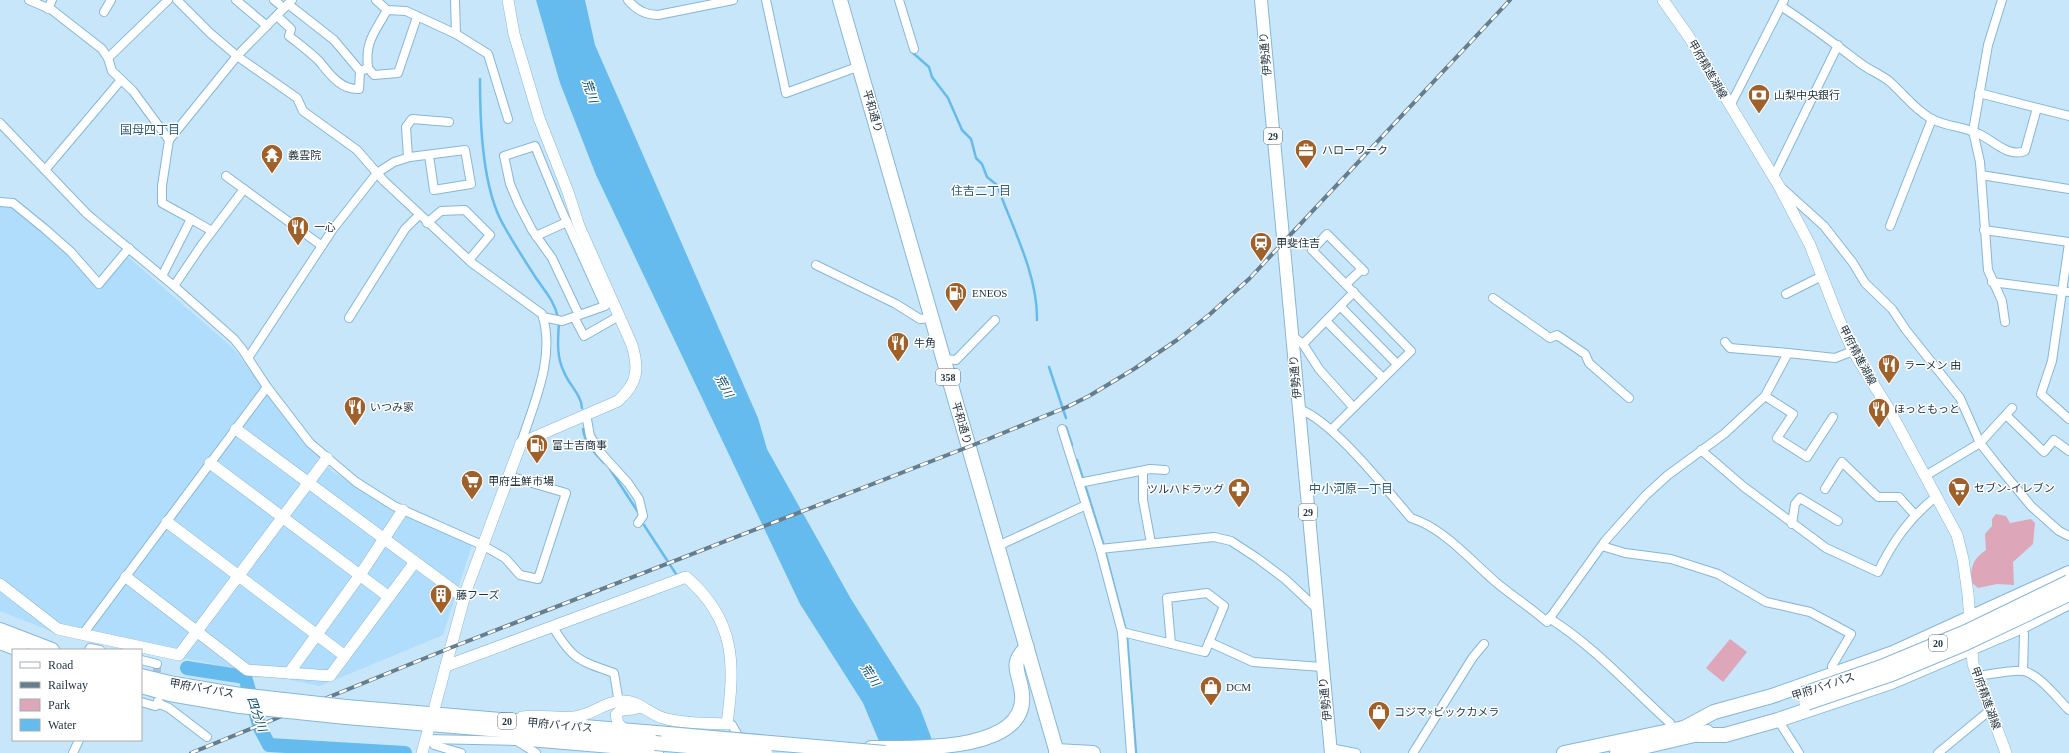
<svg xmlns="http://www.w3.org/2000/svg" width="2069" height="753" font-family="'Times New Roman','Noto Sans JP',serif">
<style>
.built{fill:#afddfb}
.green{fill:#dea6b9}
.water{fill:#6be}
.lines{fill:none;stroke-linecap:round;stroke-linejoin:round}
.stream{stroke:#6be;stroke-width:2.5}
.river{stroke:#6be;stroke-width:14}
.street-tunnel{stroke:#a6c2d4;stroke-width:8;stroke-dasharray:8 4;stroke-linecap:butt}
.street-casing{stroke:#85b7d7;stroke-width:10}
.secondary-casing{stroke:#85b7d7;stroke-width:12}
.primary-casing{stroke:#85b7d7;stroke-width:14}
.highway-casing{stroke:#85b7d7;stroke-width:16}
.street{stroke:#fff;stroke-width:8}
.secondary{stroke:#fff;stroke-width:11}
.primary{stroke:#fff;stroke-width:12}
.highway{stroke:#fff;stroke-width:14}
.rail-casing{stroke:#657d8d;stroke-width:4}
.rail{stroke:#fff;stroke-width:2.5;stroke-dasharray:8;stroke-linecap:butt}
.highway-bridge-casing{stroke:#85b7d7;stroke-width:16;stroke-linecap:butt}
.highway-bridge{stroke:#fff;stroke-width:14}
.labels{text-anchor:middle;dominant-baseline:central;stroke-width:3;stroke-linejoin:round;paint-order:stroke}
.shield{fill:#fff;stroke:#616f78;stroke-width:1}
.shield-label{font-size:10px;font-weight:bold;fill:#1d313e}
.street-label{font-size:11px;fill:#1d313e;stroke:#fff}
.poi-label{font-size:11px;fill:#1d313e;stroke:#fff;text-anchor:start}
.water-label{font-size:12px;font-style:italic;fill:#014a6b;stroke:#fff}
.neighbourhood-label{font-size:12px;fill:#2d5d79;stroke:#fff}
</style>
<rect width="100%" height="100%" fill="#c8e6fa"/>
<polygon class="built" points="0,205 9,206 70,256 100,290 127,256 234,349 270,398 332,471 395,511 473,542 443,635 320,686 96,640 58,634 0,611"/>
<g class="green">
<path d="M 1996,514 L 2006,516 L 2010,523 L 2031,519 L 2035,523 L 2033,544 L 2013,562 L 2014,585 L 1997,584 L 1978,588 L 1971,582 C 1971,566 1973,559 1986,550 L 1985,534 L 1992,526 L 1992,519 Z"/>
<polygon points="1730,639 1747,652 1723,682 1706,668"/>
</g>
<polygon class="water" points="536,0 585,0 595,45 758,418 767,449 851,599 920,708 937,753 884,753 863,703 800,604 596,175 560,83"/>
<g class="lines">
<g class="stream">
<path d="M 913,53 L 929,67 L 932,77 L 948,98 L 962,130 L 971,139 L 976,158 L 982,164 L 987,177 L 997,185 C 1012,227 1038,275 1037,320"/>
<path d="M 480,79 C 480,122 482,189 504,226 C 514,244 525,261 536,278 C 545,291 555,302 558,318"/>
<path d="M 559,323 C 558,339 556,356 564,372 C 569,385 581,394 582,408"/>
<polyline points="1049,367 1066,418"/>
<polyline points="1066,427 1072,445"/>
<path d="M 583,429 C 585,444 594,452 604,463"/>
<polyline points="1077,460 1083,479"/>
<polyline points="610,469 638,512"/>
<polyline points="1085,485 1103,543 1126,631"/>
<polyline points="644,525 676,574"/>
<polyline points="1127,636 1136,753"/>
</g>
<polyline class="river" points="187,668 245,677 260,728 269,745 405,753"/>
<polyline class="street-tunnel" points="157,664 157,683"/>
<g class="street-casing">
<g id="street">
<polyline points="29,0 52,10 102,49 108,58 112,71 133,91 169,140 162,186 162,203 191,219 162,276"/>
<path d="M 177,0 L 210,33 L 237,56 L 297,98 L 303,111 L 357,150 L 384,181 L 472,263 L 542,314 C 556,356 534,403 521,443"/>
<polyline points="236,0 267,26"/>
<polyline points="274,0 284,8"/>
<polyline points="376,0 387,10 406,11 456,34 488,54 508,119"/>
<polyline points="455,0 456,34"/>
<path d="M 628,0 C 636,10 645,15 658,15 L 733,0"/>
<polyline points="766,0 786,93 860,66"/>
<polyline points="899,0 914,49"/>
<polyline points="2002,0 1988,45 1973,131 1980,162 1988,270 2002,301 2005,322"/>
<path d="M 1781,6 C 1808,24 1834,43 1860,63 C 1869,70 1880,74 1889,81 C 1903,93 1913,108 1930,118 C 1945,127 1963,126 1979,134 C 1993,140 2008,158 2025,151 L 2037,108"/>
<polyline points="48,9 52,0"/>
<polyline points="104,12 111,0"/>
<path d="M 277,16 L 291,29 L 289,36 C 299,44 310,52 319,61 C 329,73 340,90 359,89 L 360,71 L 334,40 L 288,4"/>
<polyline points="108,58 168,0"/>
<polyline points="368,68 374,75 398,73 417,17"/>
<path d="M 363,70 L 368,68 C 365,41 374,34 387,10"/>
<polyline points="1979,93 2069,116"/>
<polyline points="1730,106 1784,0"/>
<polyline points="0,123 87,214 174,286 234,339 242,349 267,387 310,443 356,482 394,506 482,545 505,558 520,575 538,579 566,493 509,476"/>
<polyline points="169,140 237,56 292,0"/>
<polyline points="408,157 406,127 412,119 449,122"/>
<polyline points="45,170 121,80"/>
<polyline points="1981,175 2069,189"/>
<polyline points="226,176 322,246"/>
<polyline points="1773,178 1838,45"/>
<polyline points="1783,189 1824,226 1853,263 1865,283 1892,309 1906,330 1960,398 1980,443 1998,466 2031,506 2059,531 2069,536"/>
<polyline points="0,202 13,203 45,229 71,252 99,284 129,248"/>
<polyline points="191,219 212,231"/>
<polyline points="427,223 441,211 465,210 490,235 469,260"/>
<polyline points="1890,226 1932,119"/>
<polyline points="1984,230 2069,242"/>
<polyline points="536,236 567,222"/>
<polyline points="2069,243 2052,361 2041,394 2069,419"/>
<polyline points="816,265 896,304 920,319 931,318"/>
<polyline points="1992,282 2069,292"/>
<polyline points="1346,284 1362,269"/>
<polyline points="174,286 201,246 244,189"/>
<polyline points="1786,294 1822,276"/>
<polyline points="1493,298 1550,338 1557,335 1585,354 1589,363 1629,398"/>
<polyline points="1341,307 1397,364"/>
<polyline points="543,317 562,321 605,306 560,207 535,146 504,156 510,184 519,205 532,230 552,258 579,315"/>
<polyline points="574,317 584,336 619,316"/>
<polyline points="349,318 405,229 419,215"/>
<polyline points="1326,321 1383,378"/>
<polyline points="1291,335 1303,344 1319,369 1353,407"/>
<polyline points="1725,342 1730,348 1788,353"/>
<polyline points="1303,344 1354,292"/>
<polyline points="248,358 333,229 377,173 394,162 410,157 465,150 471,184 434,190 429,155"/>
<polyline points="943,359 956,360 995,320"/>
<polyline points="1765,396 1793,414 1777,438 1807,457 1833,417"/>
<path d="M 1299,409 C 1333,421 1386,489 1411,518 C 1444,528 1472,562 1498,584 C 1514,597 1531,608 1547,622 L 1605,541 L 1646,495 L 1668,475 L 1724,434 L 1765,396 L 1788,353 L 1835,358 L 1853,351"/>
<polyline points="586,414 590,436 600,452 628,483 639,499 643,516 638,523"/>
<polyline points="2006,415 2044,452 2054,440 2069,451"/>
<polyline points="1062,429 1100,549 1122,632 1131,753"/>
<polyline points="1331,430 1411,351 1312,250 1327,234 1364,271"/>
<path d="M 1701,450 L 1744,487 L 1826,548 L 1878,572 C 1893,541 1910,517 1937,496"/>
<polyline points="1143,471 1143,500 1151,543"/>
<polyline points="1925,476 1980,443 2012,408"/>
<polyline points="1079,483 1150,469 1165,470"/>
<polyline points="1825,489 1842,462 1878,497 1899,497 1915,515"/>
<polyline points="1792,524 1795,504 1800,498 1838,521"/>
<polyline points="998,546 1086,505"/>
<polyline points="1602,546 1625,553 1671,559 1718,574 1766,602 1810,612 1851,634 1832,666 1832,675"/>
<polyline points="1100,549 1214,537 1231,541 1257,558 1285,579 1316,608"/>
<path d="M 1549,618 C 1595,647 1630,687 1670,723 L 1673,731"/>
<path d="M 553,627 C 572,659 579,661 614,673 L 618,697"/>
<polyline points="2020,627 2024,634 2023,671"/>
<polyline points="1122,632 1205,652 1224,606 1207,593 1167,598 1171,644"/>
<polyline points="83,634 267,387"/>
<polyline points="1209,642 1253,662 1322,667"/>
<polyline points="89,650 90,648 100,650"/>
<polyline points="141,660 157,664"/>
<path d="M 1977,676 C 1989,675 2013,669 2024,671 C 2041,676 2057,698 2069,710"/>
<polyline points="158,701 160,704 169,708 207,737"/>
<polyline points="141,702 155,706 160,704"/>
<polyline points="1778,720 1799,753"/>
<polyline points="727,724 732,725 741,741"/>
<polyline points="426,739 517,741 659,753"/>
<polyline points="432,740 434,745 461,753"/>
<polyline points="517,741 536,753"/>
<polyline points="1330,748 1356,753"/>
<polyline points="73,753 79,740"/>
<polyline points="1413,753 1473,657 1484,644"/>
<polyline points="1938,753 1989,711"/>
</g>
</g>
<g class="secondary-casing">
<g id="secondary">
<polyline points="1663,0 1689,37 1779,186 1810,245 1838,317 1853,351 1890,411 1957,535 1963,559 1968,594 1973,664 2006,753"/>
<polyline points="236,429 464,598"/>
<polyline points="210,463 389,597"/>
<polyline points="167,522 345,656"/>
<polyline points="126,577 247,670 330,676 415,562"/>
<polyline points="0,584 58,629 179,655 327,458"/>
<path d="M 446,666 L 686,577 C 736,620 735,664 727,724 C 706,723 683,724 663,718 C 650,714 638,701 624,701 C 607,700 591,716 574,717 C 557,719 540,714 522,717"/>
<polyline points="289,673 360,575 403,510"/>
<path d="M 435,706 L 466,591 L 521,443 L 618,401 C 638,383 639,369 632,345 L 579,226 L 568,192 L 539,118 L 514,34 L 508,0"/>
<polyline points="624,730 618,723 616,715 621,710 633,709 642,707"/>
<polyline points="422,753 428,731"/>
</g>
</g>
<g class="primary-casing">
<polyline id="primary" points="1261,0 1331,753"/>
</g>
<g class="highway-casing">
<g id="highway">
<polyline points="840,0 1057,753"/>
<polyline points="0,630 52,650"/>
<polyline points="0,642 21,650"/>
<polyline points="141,676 174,684 240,695"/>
<polyline points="141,686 170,694 240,706"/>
<polyline points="346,707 668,734"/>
<polyline points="346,717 655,743"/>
<polyline points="1684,728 1714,712 1772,696 1893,653 2069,573"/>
<polyline points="1699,735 1725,735 1778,720 1891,682 2020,627 2069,602"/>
<path d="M 871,748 C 912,748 1028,753 1022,694 C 1020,672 1008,665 1027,647"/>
<polyline points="1056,751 1093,753"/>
<polyline points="1564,753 1693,726"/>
<polyline points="1617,753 1707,732"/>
</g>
</g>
<use href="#street" class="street"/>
<use href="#secondary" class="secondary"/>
<use href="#primary" class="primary"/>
<use href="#highway" class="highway"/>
<g class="rail-casing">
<polyline id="rail" points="191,753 450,648 986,440 1067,407 1089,396 1134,369 1177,340 1209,315 1249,279 1510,0"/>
</g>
<use href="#rail" class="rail"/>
<g class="highway-bridge-casing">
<g id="highway-bridge">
<polyline points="1803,694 1884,666 1966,632 2069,582"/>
<polyline points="240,695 346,707"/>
<polyline points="1807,703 1889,675 1966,643 2069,594"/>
<polyline points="240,706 346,717"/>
<polyline points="668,734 885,753"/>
<polyline points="655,743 765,753"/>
</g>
</g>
<use href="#highway-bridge" class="highway-bridge"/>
</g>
<defs>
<g id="bank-pin" transform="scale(1.15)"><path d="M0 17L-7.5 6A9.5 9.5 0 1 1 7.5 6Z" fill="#a0602a" stroke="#fff"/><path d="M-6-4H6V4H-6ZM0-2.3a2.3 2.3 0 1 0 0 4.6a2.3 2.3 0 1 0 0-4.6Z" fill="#fff"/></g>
<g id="office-pin" transform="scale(1.15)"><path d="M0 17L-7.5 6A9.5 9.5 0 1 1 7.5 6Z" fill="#a0602a" stroke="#fff"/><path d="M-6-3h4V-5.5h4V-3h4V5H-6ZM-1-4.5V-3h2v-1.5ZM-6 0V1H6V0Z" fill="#fff"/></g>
<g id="temple-pin" transform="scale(1.15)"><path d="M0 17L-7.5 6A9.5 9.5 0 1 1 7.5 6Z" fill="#a0602a" stroke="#fff"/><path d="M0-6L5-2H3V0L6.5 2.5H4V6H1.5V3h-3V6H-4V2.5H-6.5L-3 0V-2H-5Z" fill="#fff"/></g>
<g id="restaurant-pin" transform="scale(1.15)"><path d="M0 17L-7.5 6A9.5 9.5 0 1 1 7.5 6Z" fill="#a0602a" stroke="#fff"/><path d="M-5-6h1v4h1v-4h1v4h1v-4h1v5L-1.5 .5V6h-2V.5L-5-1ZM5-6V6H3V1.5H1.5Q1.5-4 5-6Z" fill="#fff"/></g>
<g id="station-pin" transform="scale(1.15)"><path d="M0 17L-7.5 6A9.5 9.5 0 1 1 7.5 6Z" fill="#a0602a" stroke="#fff"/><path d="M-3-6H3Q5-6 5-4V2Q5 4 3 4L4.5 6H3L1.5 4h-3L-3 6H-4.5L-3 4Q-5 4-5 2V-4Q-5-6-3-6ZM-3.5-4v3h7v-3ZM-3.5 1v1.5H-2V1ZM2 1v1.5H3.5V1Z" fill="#fff"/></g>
<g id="fuel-pin" transform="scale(1.15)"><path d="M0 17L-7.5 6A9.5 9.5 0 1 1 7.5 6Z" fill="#a0602a" stroke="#fff"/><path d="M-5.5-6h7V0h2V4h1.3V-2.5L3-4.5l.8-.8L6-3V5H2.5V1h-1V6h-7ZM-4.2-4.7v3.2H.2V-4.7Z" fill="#fff"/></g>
<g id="supermarket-pin" transform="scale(1.15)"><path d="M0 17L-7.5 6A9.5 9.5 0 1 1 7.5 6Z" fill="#a0602a" stroke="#fff"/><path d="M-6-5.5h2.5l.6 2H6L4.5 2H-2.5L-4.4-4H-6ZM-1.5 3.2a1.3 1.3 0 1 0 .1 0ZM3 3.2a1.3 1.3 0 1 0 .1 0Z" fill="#fff"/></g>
<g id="pharmacy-pin" transform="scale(1.15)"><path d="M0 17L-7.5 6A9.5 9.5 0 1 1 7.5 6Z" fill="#a0602a" stroke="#fff"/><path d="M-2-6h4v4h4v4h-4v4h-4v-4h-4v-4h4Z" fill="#fff"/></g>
<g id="building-pin" transform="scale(1.15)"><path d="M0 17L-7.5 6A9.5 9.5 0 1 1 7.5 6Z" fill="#a0602a" stroke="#fff"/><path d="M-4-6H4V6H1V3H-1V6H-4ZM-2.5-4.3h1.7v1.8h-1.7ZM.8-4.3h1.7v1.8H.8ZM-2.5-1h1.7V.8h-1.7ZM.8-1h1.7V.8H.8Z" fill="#fff"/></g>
<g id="shop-pin" transform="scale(1.15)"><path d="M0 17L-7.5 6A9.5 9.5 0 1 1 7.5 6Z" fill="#a0602a" stroke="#fff"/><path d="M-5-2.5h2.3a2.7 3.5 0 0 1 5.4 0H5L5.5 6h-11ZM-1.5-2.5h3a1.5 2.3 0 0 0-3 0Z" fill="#fff"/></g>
</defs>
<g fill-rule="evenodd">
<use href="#bank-pin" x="1759" y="95"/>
<use href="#office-pin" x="1306" y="150"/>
<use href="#temple-pin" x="272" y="155"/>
<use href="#restaurant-pin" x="298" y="227"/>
<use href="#station-pin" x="1261" y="243"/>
<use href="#fuel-pin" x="956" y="293"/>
<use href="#restaurant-pin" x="898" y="343"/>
<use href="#restaurant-pin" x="1889" y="365"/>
<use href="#restaurant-pin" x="355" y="407"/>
<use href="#restaurant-pin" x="1879" y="409"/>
<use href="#fuel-pin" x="537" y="445"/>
<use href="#supermarket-pin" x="472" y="481"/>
<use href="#supermarket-pin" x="1959" y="488"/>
<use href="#pharmacy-pin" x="1239" y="489"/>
<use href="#building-pin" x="441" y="595"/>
<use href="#shop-pin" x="1211" y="687"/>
<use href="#shop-pin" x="1379" y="712"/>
</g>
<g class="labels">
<g class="shield">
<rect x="1264" y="128" width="18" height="16" rx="3"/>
<rect x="936" y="369" width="24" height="16" rx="3"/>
<rect x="1299" y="504" width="18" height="16" rx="3"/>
<rect x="1929" y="635" width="18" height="16" rx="3"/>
<rect x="498" y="713" width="18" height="16" rx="3"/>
</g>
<g class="shield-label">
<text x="1273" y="136">29</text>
<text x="948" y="377">358</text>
<text x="1308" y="512">29</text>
<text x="1938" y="643">20</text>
<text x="507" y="721">20</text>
</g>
<g class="street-label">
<text transform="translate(1265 54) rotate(-95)">伊勢通り</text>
<text transform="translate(1708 69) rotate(60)">甲府精進湖線</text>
<text transform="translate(873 111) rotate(74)">平和通り</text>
<text transform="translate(1858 355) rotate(62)">甲府精進湖線</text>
<text transform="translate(1295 377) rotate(-95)">伊勢通り</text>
<text transform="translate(962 423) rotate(74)">平和通り</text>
<text transform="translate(1823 686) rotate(-18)">甲府バイパス</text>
<text transform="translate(202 688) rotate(10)">甲府バイパス</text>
<text transform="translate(1986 698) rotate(70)">甲府精進湖線</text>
<text transform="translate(1325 699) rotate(-96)">伊勢通り</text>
<text transform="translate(560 725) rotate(5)">甲府バイパス</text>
</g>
<g class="poi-label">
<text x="1774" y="95">山梨中央銀行</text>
<text x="1322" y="150">ハローワーク</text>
<text x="288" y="155">義雲院</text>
<text x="314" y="227">一心</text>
<text x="1276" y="243">甲斐住吉</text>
<text x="972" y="293">ENEOS</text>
<text x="914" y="343">牛角</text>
<text x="1904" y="365">ラーメン 由</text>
<text x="370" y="407">いつみ家</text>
<text x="1894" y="409">ほっともっと</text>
<text x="552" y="445">富士吉商事</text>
<text x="488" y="481">甲府生鮮市場</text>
<text x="1974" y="488">セブン-イレブン</text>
<text x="1224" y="489" text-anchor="end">ツルハドラッグ</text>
<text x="456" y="595">藤フーズ</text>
<text x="1226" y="687">DCM</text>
<text x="1394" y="712">コジマ×ビックカメラ</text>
</g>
<g class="water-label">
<text transform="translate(590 91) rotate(71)">荒川</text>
<text transform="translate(724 386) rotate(61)">荒川</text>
<text transform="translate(870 675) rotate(56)">荒川</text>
<text transform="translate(257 714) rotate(71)">四分川</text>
</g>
<g class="neighbourhood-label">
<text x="150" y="130">国母四丁目</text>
<text x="981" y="191">住吉二丁目</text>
<text x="1351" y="489">中小河原一丁目</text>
</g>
</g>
<rect x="12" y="649" width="130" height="92" fill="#ffffff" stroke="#a5adb2"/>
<rect x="20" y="662" width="20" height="6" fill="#ffffff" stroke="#a5adb2"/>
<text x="48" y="669" font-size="12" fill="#1d313e">Road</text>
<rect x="20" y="682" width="20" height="6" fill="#657d8d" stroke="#a5adb2"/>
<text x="48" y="689" font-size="12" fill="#1d313e">Railway</text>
<rect x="20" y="699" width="20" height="12" fill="#dea6b9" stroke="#a5adb2"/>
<text x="48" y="709" font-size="12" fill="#1d313e">Park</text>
<rect x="20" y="719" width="20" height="12" fill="#66bbee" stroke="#a5adb2"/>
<text x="48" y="729" font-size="12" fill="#1d313e">Water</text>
</svg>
